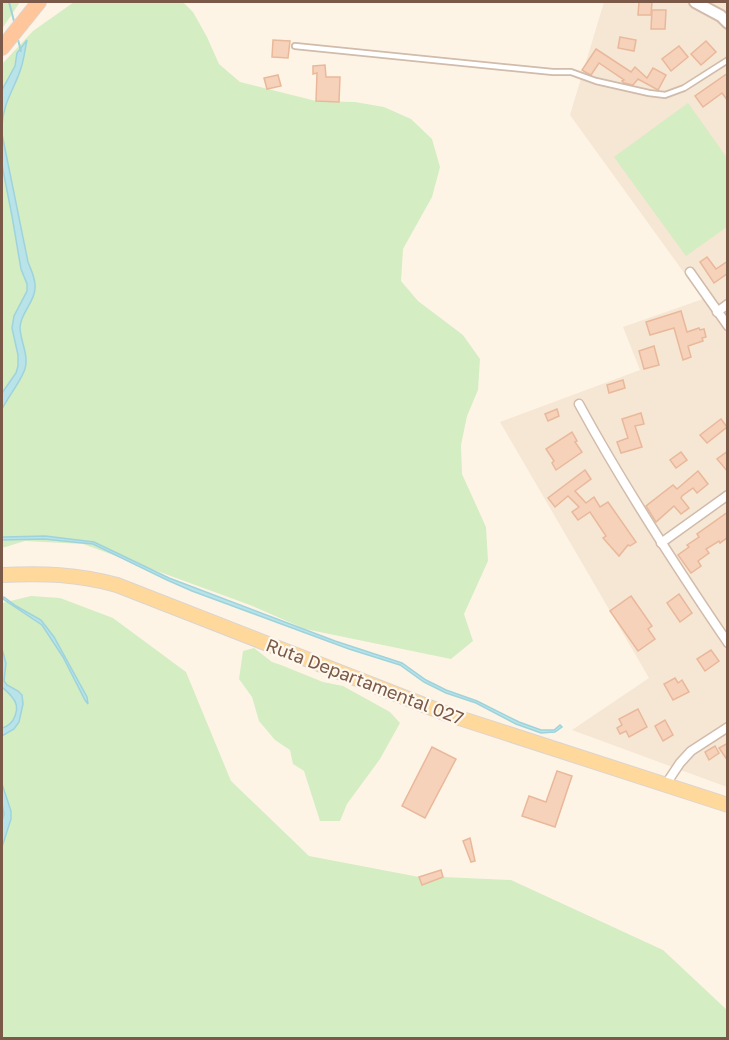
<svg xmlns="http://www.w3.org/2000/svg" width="729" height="1040" font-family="'Golos Text',sans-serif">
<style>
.residential{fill:#f6e6d4}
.green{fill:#d4edc3}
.water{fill:#b8e3e9;stroke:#9ed3dc;stroke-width:1.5}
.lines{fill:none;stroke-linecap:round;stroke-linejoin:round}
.stream{stroke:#9ed3dc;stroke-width:2}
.building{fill:#f6d2bb;stroke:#e9b89a;stroke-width:1.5}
.service-casing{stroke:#d1bbaa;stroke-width:8}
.minor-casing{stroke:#d1bbaa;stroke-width:11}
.tertiary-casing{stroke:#d1bbaa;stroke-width:14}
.primary-casing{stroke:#dcd4cf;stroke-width:16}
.trunk-casing{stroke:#dcd4cf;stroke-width:16}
.service{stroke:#fff;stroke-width:4.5}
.minor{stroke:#fff;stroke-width:8}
.tertiary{stroke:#fff;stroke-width:10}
.primary{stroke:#ffd99c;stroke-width:14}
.trunk{stroke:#fec69a;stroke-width:14}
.labels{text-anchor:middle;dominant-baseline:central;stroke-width:4.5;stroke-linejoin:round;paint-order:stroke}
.street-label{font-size:18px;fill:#7a5948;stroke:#fff8ee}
</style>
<rect width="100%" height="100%" fill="#fef4e6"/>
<polygon class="residential" points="604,2 727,2 727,787 572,730 649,678 500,422 640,370 623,327 703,299 570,115"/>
<g class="green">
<polygon points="2,2 20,2 2,29"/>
<polygon points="74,2 183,2 193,12 207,37 219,64 240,82 316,101 355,102 384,107 411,119 432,139 440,167 432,197 403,249 401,281 418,301 463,335 480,359 478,390 467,416 461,445 462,474 486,527 488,561 464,614 473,641 451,659 305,629 250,605 83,544 25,541 2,548 2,64 33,31"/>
<polygon points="688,103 727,158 728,226 686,256 614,157"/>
<polygon points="31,596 60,598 113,618 186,672 231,781 309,856 419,877 435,872 443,877 511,880 663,950 727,1010 727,1038 2,1038 2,603"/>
<polygon points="254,648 272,662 281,665 323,682 343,686 390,712 400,723 380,759 347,804 340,821 320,821 304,771 293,764 290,750 275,740 259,721 252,697 239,679 243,651"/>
</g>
<g class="water">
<path d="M 27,40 C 25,49 24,59 21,68 C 15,88 3,102 2,126 L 2,90 L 15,66 L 17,53 Z"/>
<path d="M 2,134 L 28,262 C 31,270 36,279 35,288 C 35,302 21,312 20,327 C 20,341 29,354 25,369 C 21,381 8,397 2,409 L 2,393 L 16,373 L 18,366 L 18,355 L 12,328 L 14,316 L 27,291 L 27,284 L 21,269 L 12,216 L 2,165 Z"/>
<polygon points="45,536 94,542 169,578 335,641 402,663 426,680 446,690 477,701 519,722 541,730 554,730 560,725 562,727 555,732 541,733 516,724 476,703 446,693 424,682 400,665 349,649 192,591 167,580 93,544 44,539 2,540 2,537 5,537"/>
<polygon points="4,597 16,606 41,620 54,637 87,697 88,704 85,700 63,657 42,625 3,599"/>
<path d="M 2,649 L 6,663 L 4,681 L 7,685 L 18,691 L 22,695 L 23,704 L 19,722 L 14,729 L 2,736 L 2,728 C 14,725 22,708 12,697 C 9,693 5,690 2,687 Z"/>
<polygon points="2,784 11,811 11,819 2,847 2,821 4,814 2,803"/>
</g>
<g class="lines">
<g class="stream">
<polyline points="9,2 15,25"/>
<polyline points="17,36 21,51"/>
</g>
</g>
<g class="building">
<polygon points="639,2 652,2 651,15 638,15"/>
<polygon points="652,10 666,10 665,29 651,29"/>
<polygon points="620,37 636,40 634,51 618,48"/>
<polygon points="273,40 290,41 288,58 272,57"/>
<polygon points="706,41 716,52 701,65 691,54"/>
<polygon points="679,46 688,57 671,71 662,59"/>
<polygon points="596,49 631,72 635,67 647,78 653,68 666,75 658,90 638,79 633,85 624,83 622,81 624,80 599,63 591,75 587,73 582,70"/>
<polygon points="325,65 326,77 340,77 339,102 316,101 317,73 313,74 313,66"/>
<polygon points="728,73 728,101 722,93 703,107 695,96"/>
<polygon points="278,75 281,86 267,89 264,78"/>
<polygon points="707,257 716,269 728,261 728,273 714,283 700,262"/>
<polygon points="681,311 687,332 699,328 700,330 704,329 706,337 702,338 703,341 688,346 691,357 683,360 674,328 650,335 646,322"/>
<polygon points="654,346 659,365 644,369 639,351"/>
<polygon points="623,380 625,388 609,393 607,385"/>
<polygon points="557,409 559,416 548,421 545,414"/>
<polygon points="641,413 644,424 635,426 642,447 621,453 617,442 628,438 622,419"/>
<polygon points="721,419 727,427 707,443 700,435"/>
<polygon points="572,432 577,441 575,442 582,452 556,470 552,463 554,461 546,449"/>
<polygon points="728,451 728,472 717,459"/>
<polygon points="681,452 687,460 676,468 670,460"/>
<polygon points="585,470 591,479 575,491 586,503 594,497 600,507 608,502 636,542 630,546 628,545 619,556 603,538 606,536 590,512 578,520 572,512 579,507 568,496 555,507 548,498"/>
<polygon points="698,471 708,484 697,493 693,488 682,496 681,498 689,508 681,514 674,506 656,522 646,506 673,485 677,489"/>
<polygon points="728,512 728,537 720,543 719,541 706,549 709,553 698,561 701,566 691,573 678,555 689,547 687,545 699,537 697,534"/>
<polygon points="679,594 692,613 680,622 667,603"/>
<polygon points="631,596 652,626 648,629 655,639 638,651 610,611"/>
<polygon points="711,650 719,661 705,671 697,659"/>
<polygon points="675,678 678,683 682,680 689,692 673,700 664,684"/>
<polygon points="638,709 647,727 629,737 626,731 620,734 617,728 622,725 619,719"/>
<polygon points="665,720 673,735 663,741 655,726"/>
<polygon points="728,743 728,761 719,748"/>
<polygon points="715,746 719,753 709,760 705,752"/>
<polygon points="432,747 456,759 425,818 402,806"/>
<polygon points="557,771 572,776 555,827 522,816 529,796 546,802"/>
<polygon points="470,838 475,861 471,862 463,841"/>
<polygon points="441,870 443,877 422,885 419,877"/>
</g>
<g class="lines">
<g class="service-casing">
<polyline id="service" points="295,46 553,72 571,72 596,81 649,93 665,95 684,88 728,60"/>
</g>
<g class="minor-casing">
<g id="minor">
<polyline points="690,272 728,326"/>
<polyline points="717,312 728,304"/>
<path d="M 579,404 C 624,487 675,565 728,643"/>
<polyline points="661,543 728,495"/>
<polyline points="666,784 680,763 691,751 728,727"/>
</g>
</g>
<g class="tertiary-casing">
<polyline id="tertiary" points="695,2 721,16 728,23"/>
</g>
<g class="primary-casing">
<path id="primary" d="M 2,575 C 43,573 77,574 117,585 L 447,714 L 728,805"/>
</g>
<g class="trunk-casing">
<polyline id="trunk" points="2,48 39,2"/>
</g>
<use href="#service" class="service"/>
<use href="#minor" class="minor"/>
<use href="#tertiary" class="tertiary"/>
<use href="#primary" class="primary"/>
<use href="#trunk" class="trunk"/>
</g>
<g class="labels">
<g class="street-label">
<text transform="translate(365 681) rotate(21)">Ruta Departamental 027</text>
</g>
</g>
<rect width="729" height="1040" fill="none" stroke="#7a5948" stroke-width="6"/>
</svg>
